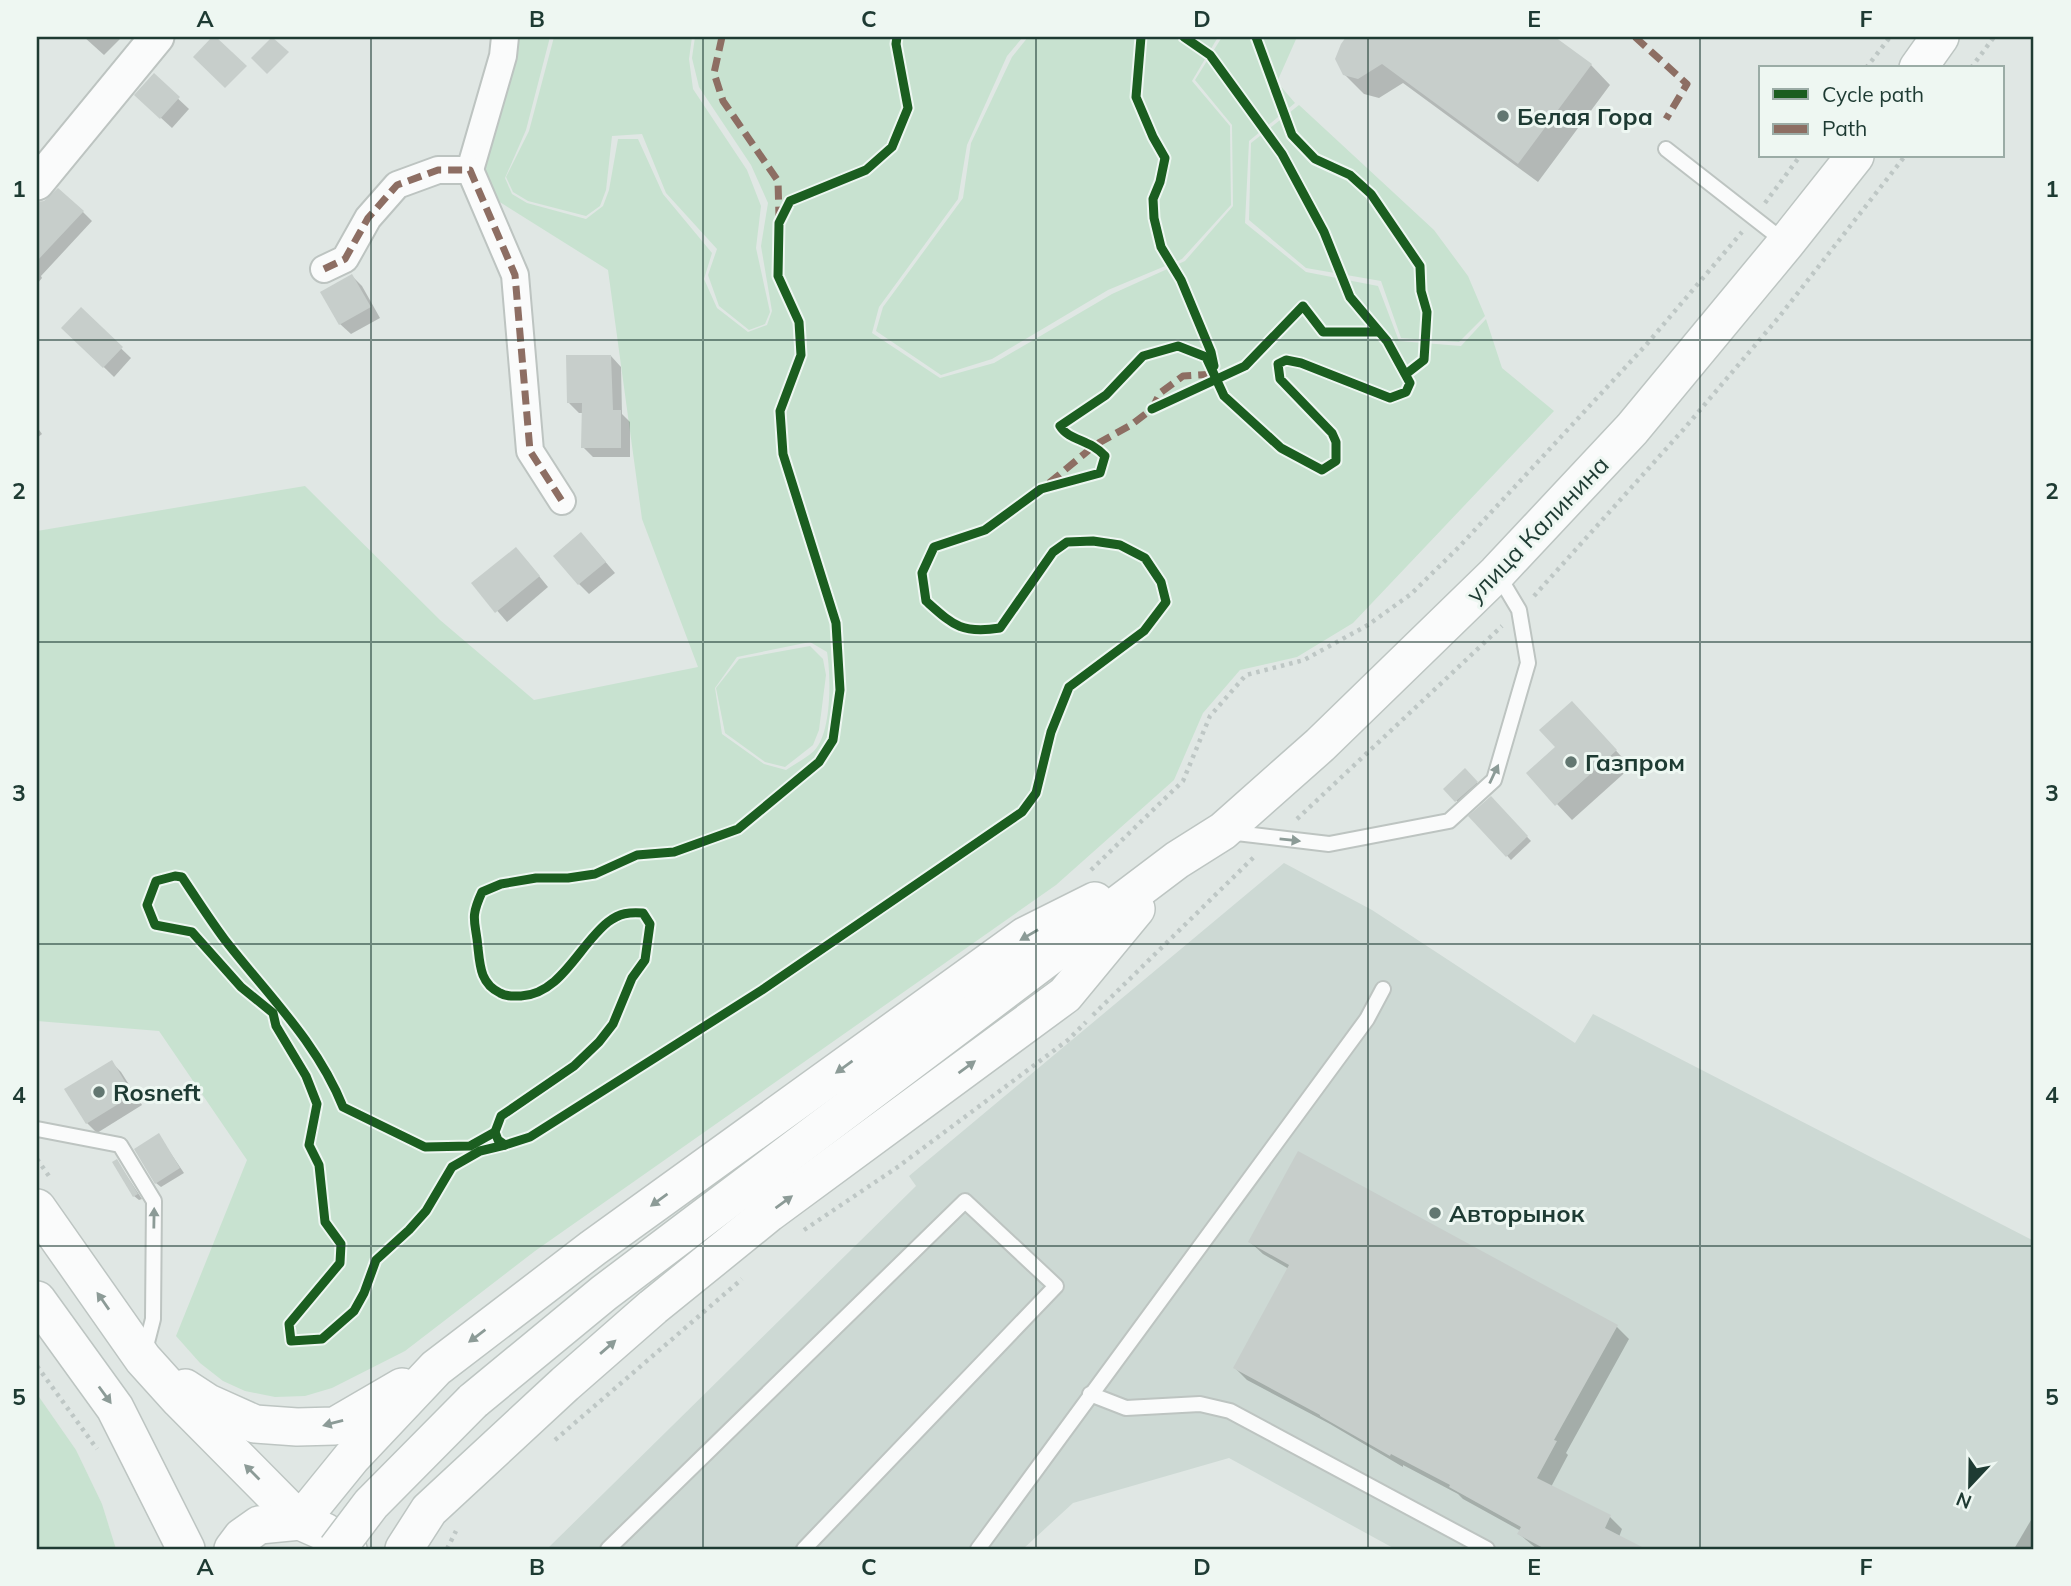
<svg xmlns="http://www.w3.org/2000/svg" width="2071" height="1586" font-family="Mulish,sans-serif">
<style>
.built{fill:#cdd9d4}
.green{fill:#c8e2d0;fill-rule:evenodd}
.shadow{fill:#0003}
.building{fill:#c7cecb}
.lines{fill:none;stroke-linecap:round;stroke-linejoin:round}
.service-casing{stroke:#bdc4c1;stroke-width:18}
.minor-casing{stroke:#bdc4c1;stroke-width:30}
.tertiary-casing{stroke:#bdc4c1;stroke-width:37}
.secondary-casing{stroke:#bdc5c2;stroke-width:40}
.path{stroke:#bec7c5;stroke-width:4.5;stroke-dasharray:3.5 5;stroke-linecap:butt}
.service{stroke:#fafbfb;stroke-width:14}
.minor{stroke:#fafbfb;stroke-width:26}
.tertiary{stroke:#fafbfb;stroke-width:33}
.secondary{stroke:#fafbfb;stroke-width:37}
.secondary-bridge-casing{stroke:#bdc5c2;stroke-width:40;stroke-linecap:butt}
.secondary-bridge{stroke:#fafbfb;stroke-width:37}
.quiet{stroke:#8d6e63;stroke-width:7;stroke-dasharray:14 7;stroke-linecap:butt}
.cycleway-casing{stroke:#eef7f2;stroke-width:13}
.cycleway{stroke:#1b5e20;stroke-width:9}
.oneway{fill:#8c9b97}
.grid{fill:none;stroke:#1e3b33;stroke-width:2;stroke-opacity:0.55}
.poi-dot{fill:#627771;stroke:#eef7f2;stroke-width:2.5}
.labels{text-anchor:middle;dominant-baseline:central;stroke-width:6;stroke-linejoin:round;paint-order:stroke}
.poi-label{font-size:24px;font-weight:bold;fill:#1e3b33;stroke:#eef7f2;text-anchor:start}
.street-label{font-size:24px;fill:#1e3b33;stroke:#eef7f2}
.neatline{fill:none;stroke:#1e3b33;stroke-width:2.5}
.grid-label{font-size:23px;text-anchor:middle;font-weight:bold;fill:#1e3b33}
</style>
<rect width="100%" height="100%" fill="#e0e7e4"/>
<polygon class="built" points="1284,863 1372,910 1575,1043 1593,1014 2034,1241 2034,1549 1395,1549 1229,1458 1073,1503 1023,1549 547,1549 916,1186 909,1176"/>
<g class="green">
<path d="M 510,37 L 550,37 L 526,130 L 505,178 L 512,194 L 527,203 L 586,219 L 603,206 L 609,190 L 618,139 L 638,139 L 663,194 L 712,253 L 704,279 L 717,308 L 748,332 L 767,325 L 772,311 L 761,246 L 768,203 L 751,165 L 699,87 L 692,58 L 695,37 L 1023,37 L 1007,56 L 967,145 L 958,199 L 879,307 L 872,333 L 940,378 L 994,363 L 1112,294 L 1185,261 L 1233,206 L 1232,125 L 1195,80 L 1222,37 L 1297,37 L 1277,82 L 1295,103 L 1249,141 L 1245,223 L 1306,272 L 1378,286 L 1399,341 L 1461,346 L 1486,319 L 1502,368 L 1554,411 L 1353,623 L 1297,657 L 1240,670 L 1203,713 L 1174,780 L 1056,885 L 535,1251 L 405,1351 L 332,1388 L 305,1396 L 275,1397 L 245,1391 L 223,1381 L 200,1363 L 176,1336 L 247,1160 L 159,1031 L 37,1021 L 37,531 L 305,486 L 440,620 L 534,700 L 698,667 L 642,519 L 608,270 L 495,199 L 476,166 ZM 810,642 L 827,652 C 831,676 832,733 814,751 C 806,758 795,764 786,770 L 764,764 L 722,734 L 715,688 L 737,657 Z"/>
<polygon points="554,37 692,37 689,59 693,89 747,170 761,206 756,248 770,312 765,324 749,330 719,306 708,275 717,249 666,193 642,134 612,136 606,190 600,206 586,216 528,201 513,192 506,177 529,131"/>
<polygon points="1028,37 1218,37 1192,81 1230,126 1231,205 1182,259 1108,290 992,359 941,375 876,331 883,307 963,198 971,143 1012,57"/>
<polygon points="1299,105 1434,230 1468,276 1485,316 1459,342 1401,338 1381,281 1306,268 1249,220 1251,143"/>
<polygon points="810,646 823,659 826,675 819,730 813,745 785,767 765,762 725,733 716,688 739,659"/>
<polygon points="37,1394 76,1450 102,1504 116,1549 37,1549"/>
</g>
<g class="shadow">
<polygon points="84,37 122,37 104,55"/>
<polygon points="1348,37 1552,37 1591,65 1610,85 1538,182 1403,83 1379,98 1364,94 1344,74 1342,45"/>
<polygon points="154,76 189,109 172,128 147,105"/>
<polygon points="39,204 83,212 92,221 41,276 42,278 37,284 37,206"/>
<polygon points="352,276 362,286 380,318 351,334 340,324"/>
<polygon points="81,310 131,358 114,377 64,328"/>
<polygon points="611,356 621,367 622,414 630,422 630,457 593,457 583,447 583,413 579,413 569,403"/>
<polygon points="37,427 42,434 37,438"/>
<polygon points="591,545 615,573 589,594 579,584"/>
<polygon points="526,560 548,587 507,622 474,584"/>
<polygon points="1587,719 1631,767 1572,820 1557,804"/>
<polygon points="1465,771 1481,787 1461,805 1445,789"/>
<polygon points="1491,798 1531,841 1511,860 1471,816"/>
<polygon points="111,1062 121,1072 142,1105 97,1133 87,1123"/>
<polygon points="159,1136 184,1173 161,1187 156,1183"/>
<polygon points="117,1161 142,1199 139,1200 134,1196"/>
<polygon points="1250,1242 1617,1327 1629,1339 1566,1453 1568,1455 1551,1487 1610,1517 1622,1529 1619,1537 1642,1549 1537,1549 1519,1534 1521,1531 1463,1499 1458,1494 1403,1465 1403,1467 1330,1424 1247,1380 1235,1368 1289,1269 1263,1254"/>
<polygon points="2034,1515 2034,1549 2014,1549"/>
</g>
<g class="building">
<polygon points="212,37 216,37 247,66 225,88 193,57"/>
<polygon points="272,37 289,52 267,74 251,58"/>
<polygon points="1346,37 1555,37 1592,64 1518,164 1382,64 1358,79 1343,75 1335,59 1341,44"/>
<polygon points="154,73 180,97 160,119 134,95"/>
<polygon points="58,188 84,211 37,261 37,202 44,201"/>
<polygon points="352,274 371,307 339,325 320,292"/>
<polygon points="81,307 123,347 103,368 61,328"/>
<polygon points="566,355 611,355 613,410 621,410 621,448 581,448 582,403 567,403"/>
<polygon points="581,532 606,562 578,585 553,556"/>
<polygon points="516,547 540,576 495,613 471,583"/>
<polygon points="1572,701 1617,750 1555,806 1526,773 1555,747 1539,730"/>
<polygon points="1465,768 1478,782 1455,802 1443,789"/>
<polygon points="1491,796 1528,836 1506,857 1468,816"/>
<polygon points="112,1060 133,1095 86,1124 64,1089"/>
<polygon points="159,1133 180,1168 155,1184 134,1149"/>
<polygon points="1298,1151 1618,1325 1554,1440 1557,1441 1537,1478 1611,1515 1605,1528 1646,1549 1545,1549 1517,1534 1521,1527 1449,1487 1450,1485 1391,1454 1390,1456 1320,1416 1320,1415 1233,1368 1289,1265 1248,1242"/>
<polygon points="117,1159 138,1194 133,1197 112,1162"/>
</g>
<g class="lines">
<g class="service-casing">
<g id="service">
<polyline points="1666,149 1785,242"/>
<polyline points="1228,832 1329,844 1449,821 1494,780 1528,663 1519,610 1497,573"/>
<polyline points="37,1129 120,1145 154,1201 153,1319 144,1354"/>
<polyline points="1090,1394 1126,1408 1200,1404 1230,1411 1487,1549"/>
<polyline points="608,1549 965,1201 1056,1286 804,1549"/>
<polyline points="978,1549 1367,1019 1383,989"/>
</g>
</g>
<g class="minor-casing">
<g id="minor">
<polyline points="470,170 503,56 505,37"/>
<polyline points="324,269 345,259 368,218 397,185 438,170 470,170 515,275 530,451 562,501"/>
</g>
</g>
<g class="tertiary-casing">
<polyline id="tertiary" points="37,183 157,37"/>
</g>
<g class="secondary-casing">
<g id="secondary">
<polyline points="1918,68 1940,37"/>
<polyline points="37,1208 143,1359 180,1400 300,1521 352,1457 436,1368 593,1248 1025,936 1095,901"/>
<polyline points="37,1300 115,1408 186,1549"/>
<polyline points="185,1388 208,1403 255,1424 297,1427 335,1426 402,1387"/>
<polyline points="473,1401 604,1293 1177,860 1223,831 1320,745 1497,573 1632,429 1786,243 1855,156"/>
<polyline points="233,1549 242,1537 259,1525 300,1521 325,1532 348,1549"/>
<polyline points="404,1549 429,1510 565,1384 653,1307 769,1213 1065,995 1136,909"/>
</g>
</g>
<g class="path">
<polyline points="1866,68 1890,37"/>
<polyline points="1971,68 1994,37"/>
<polyline points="1765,203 1800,156"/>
<polyline points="1534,596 1683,430 1779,317 1905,156"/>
<polyline points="1297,819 1502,626"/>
<polyline points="1091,870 1183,781 1210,716 1246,675 1304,660 1368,625 1411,594 1459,547 1646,345 1742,232"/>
<polyline points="1093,1015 1256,855"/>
<polyline points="37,1159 51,1179"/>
<polyline points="804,1230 899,1166 1068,1040 1086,1022"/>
<polyline points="37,1366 97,1449"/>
<polyline points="555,1440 742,1279"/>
<polyline points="447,1549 456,1531"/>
</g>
<use href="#service" class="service"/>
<use href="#minor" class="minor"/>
<use href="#tertiary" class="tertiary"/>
<use href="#secondary" class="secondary"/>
<g class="secondary-bridge-casing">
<polyline id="secondary-bridge" points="337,1549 371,1504 473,1401"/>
</g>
<use href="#secondary-bridge" class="secondary-bridge"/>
<g class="quiet">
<polyline points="722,37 714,73 723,101 778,181 779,217"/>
<polyline points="1635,37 1687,84 1666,119"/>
<polyline points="324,269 345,259 368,218 397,185 438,170 470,170 515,275 530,451 562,501"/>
<polyline points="1049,483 1095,445 1131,425 1152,409 1160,393 1183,376 1215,374"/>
</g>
<g class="cycleway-casing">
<g id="cycleway">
<path d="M 897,37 L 896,44 L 908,108 L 892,147 L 866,170 L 790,201 L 779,223 L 778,276 L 799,322 L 801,355 L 780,411 L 783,454 L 836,623 L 840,690 L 833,740 L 819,762 L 738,829 L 674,852 L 637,855 L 595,874 L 568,878 L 536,878 L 501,884 L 482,892 C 469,920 476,921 478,948 C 480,967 481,984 500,993 C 507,997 513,996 521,996 C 561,994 579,945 608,922 C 620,913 629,912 643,913 L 650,924 L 645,960 L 632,978 L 613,1024 L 599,1042 L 574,1066 L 501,1116 L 495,1132 L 498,1140 L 505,1145 L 530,1137 L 762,990 L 1022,812 L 1036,793 L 1051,732 L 1069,687 L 1144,631 L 1166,602 L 1161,582 L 1145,558 L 1120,545 L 1093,541 L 1067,542 L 1053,552 L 1000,628 C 961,634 953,625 926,601 L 922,573 L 934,547 L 985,530 L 1041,489 L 1100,473 L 1105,456 C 1090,439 1069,441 1060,426 L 1106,395 L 1143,356 L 1178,346 L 1206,357 L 1224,396 L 1281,448 L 1322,470 L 1336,461 L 1336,442 L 1332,433 L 1280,379 L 1278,364 L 1286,360 L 1301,363 L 1390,398 L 1406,392 L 1410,383 L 1387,341 L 1350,297 L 1324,232 L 1282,154 L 1210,55 L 1184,37"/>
<polyline points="1141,37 1136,97 1153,137 1165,158 1160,182 1153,199 1154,218 1161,247 1181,280 1211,352 1214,366"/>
<polyline points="1256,37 1292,135 1315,159 1350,175 1371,194 1420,266 1421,291 1427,312 1424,360 1406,374"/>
<polyline points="1152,409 1245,366 1303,306 1323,332 1379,332"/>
<path d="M 495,1132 L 470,1146 L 425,1147 L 343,1107 C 317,1042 267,994 225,940 C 210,920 196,898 182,877 L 175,876 L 156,881 L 147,905 L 155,925 L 192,932 L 241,987 L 273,1013 L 276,1026 L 306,1076 L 317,1104 L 309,1145 L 319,1165 L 325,1222 L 341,1244 L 340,1263 L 289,1324 L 291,1341 L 322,1339 L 354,1311 L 364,1293 L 376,1260 L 409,1230 L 426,1211 L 452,1167 L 480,1151 L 505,1145"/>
</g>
</g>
<use href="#cycleway" class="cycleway"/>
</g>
<defs><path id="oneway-solid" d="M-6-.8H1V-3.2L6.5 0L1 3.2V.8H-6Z" transform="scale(1.75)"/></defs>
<g class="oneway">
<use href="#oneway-solid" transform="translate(1494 774) rotate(-65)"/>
<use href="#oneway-solid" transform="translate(1290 840) rotate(6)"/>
<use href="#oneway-solid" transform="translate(1029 935) rotate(150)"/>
<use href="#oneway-solid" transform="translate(844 1067) rotate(144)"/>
<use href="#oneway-solid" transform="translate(967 1067) rotate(-36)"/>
<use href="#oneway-solid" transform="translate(659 1200) rotate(144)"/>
<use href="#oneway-solid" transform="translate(784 1202) rotate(-36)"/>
<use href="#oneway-solid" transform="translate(154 1218) rotate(-89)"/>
<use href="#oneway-solid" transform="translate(103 1301) rotate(-125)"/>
<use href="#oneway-solid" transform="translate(477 1336) rotate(143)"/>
<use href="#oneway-solid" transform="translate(608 1347) rotate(-41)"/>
<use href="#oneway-solid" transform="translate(105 1395) rotate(54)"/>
<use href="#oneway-solid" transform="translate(333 1423) rotate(165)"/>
<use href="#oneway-solid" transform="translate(252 1472) rotate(-135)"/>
</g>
<path class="grid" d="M 371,37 L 371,1549M 703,37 L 703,1549M 1036,37 L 1036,1549M 1368,37 L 1368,1549M 1700,37 L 1700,1549M 37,340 L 2034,340M 37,642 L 2034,642M 37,944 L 2034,944M 37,1246 L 2034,1246"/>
<g class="poi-dot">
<circle cx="1503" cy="116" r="7"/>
<circle cx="1571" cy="762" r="7"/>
<circle cx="99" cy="1092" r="7"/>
<circle cx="1435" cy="1213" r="7"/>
</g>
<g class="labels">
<g class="poi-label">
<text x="1517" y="116">Белая Гора</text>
<text x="1585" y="762">Газпром</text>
<text x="113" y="1092">Rosneft</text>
<text x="1449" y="1213">Авторынок</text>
</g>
<g class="street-label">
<text transform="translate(1537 529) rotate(-46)">улица Калинина</text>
</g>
</g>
<rect width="2071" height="1586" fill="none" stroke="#eef7f2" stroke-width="77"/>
<rect x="1759" y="66" width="245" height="91" fill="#eef7f2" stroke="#9baca6" stroke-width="2"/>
<rect x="1773" y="89" width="35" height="10" fill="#1b5e20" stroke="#9baca6" stroke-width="2"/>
<text x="1822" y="102" font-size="21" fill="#1e3b33">Cycle path</text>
<rect x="1773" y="124" width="35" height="10" fill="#8d6e63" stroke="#9baca6" stroke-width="2"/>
<text x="1822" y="136" font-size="21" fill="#1e3b33">Path</text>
<g transform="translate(1970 1485) rotate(202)" stroke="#eef7f2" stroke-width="5" paint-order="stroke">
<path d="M0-5L12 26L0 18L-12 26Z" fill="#1e3b33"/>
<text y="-10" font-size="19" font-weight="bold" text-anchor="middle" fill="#1e3b33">N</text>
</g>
<rect x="38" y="38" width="1994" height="1510" class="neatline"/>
<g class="grid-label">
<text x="205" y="27">A</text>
<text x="537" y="27">B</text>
<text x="869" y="27">C</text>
<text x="1202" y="27">D</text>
<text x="1534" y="27">E</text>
<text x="1866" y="27">F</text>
<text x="19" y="197">1</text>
<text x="2052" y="197">1</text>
<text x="19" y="499">2</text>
<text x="2052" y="499">2</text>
<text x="19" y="801">3</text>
<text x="2052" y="801">3</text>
<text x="19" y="1103">4</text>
<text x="2052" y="1103">4</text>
<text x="19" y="1405">5</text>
<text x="2052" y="1405">5</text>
<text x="205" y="1575">A</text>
<text x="537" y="1575">B</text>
<text x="869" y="1575">C</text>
<text x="1202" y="1575">D</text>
<text x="1534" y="1575">E</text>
<text x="1866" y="1575">F</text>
</g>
</svg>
